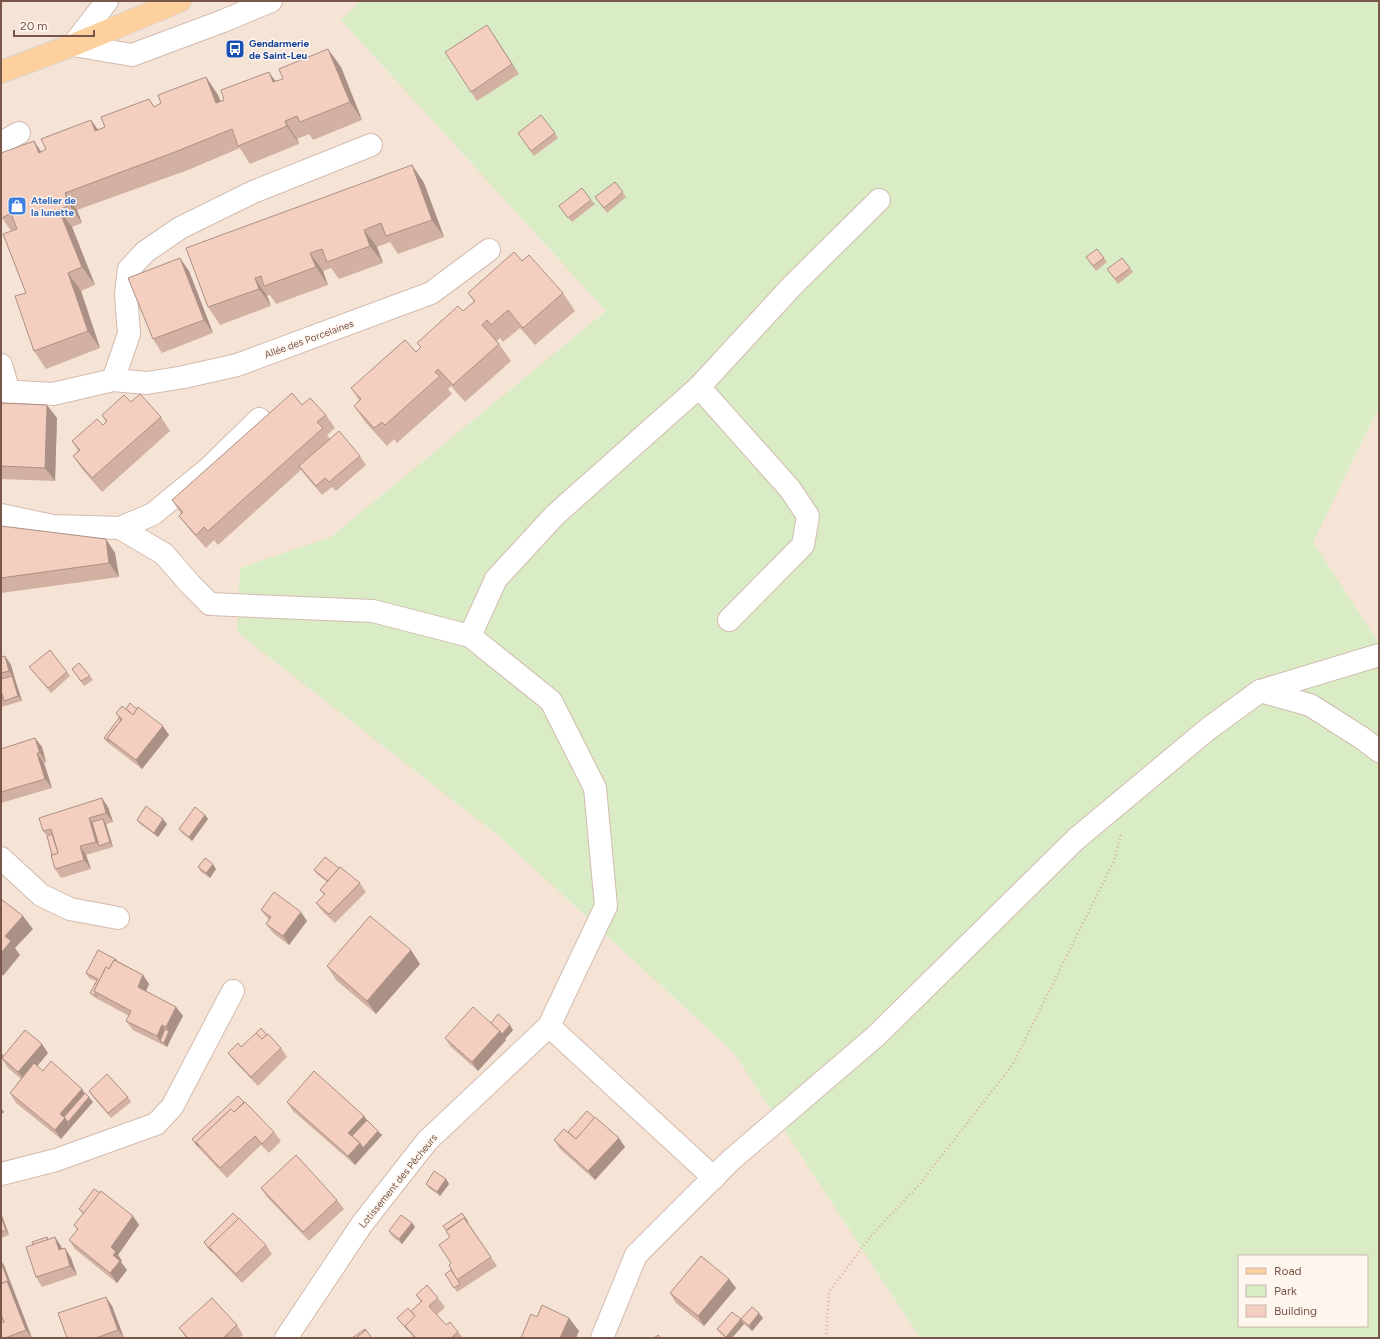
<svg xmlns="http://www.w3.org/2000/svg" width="1380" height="1339" font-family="Figtree,sans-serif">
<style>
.residential{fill:#f5e4d5}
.green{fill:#d9ecc5;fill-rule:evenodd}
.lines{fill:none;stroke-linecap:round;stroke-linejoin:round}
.minor-casing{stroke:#d3bbaf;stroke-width:24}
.major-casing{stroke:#dcd3d0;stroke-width:24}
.path{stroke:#dab1a0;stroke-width:2.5;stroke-dasharray:1 3;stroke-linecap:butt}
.minor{stroke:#fff;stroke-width:22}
.major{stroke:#fed09e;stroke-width:22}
.wall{fill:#d2b1a3}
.shaded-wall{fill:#ab9085}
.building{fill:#f4cebe;stroke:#ab9085}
.labels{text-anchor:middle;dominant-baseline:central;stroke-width:3;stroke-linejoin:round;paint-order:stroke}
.transit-label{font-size:10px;font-weight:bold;fill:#164399;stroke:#fff7ef;text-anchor:start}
.shop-label{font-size:10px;font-weight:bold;fill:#366cbe;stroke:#fff7ef;text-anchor:start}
.street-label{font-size:10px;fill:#79564a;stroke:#fff7ef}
</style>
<rect width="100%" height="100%" fill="#fdf3e7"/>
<g class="residential">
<polygon points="1,1 360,1 342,20 606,311 331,538 240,568 500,837 734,1053 920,1338 1,1338"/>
<polygon points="1379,407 1379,643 1313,542"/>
</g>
<path class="green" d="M 360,1 L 1379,1 L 1379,407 L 1313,542 L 1379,643 L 1379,1338 L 920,1338 L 734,1053 L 500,837 L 237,632 L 240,568 L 331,537 L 606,311 L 341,20 ZM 1239,1256 L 1367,1256 L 1367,1326 L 1239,1326 Z"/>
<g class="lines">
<g class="minor-casing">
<g id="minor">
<polyline points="107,1 73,45 132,55 223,21 271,1"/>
<polyline points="1,143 19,133"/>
<polyline points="1,365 9,392"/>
<polyline points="113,380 129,334 126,294 129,269 145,252 180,228 253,192 371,145"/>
<polyline points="699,387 790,489 808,516 803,545 729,620"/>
<polyline points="1,391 53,394 113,380 147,383 184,377 237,365 431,293 489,250"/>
<polyline points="1,515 53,526 120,528 153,514 209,468 259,419"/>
<polyline points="120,528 164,554 190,584 210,604 373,611 470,636 551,701 595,788 606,906 549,1026 427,1141 362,1224 286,1338"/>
<polyline points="470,636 496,579 555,515 699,387 793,285 879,200"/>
<polyline points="1260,691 1379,655"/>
<polyline points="1,858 41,895 70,909 118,918"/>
<polyline points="549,1026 714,1178"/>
<polyline points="1,1174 56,1160 156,1124 172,1107 233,991"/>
<polyline points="602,1338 636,1255 731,1160 876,1036 1076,839 1208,729 1260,691 1310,705 1362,738 1379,751"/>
</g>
</g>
<g class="major-casing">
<polyline id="major" points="1,72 73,45 180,1"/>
</g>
<polyline class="path" points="826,1338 829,1292 870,1237 919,1185 1013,1064 1114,861 1121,835"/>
<use href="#minor" class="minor"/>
<use href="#major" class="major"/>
</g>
<g class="wall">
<polygon points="493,34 519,74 477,101 471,92"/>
<polygon points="341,67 362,120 313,140 309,134 297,139 299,144 250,164 240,148 188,170 77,210 82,223 72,227 95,285 81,291 100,348 46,369 34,351 26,293 11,231 2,218 34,141 41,152 105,127 149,99 154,107 206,77 218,95 221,102 276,81"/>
<polygon points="518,133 555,133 558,138 534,156"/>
<polygon points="412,165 424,183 444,237 398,254 390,242 377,247 383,263 339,279 331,268 323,271 328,285 276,304 270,295 267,296 271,306 220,325 208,307"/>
<polygon points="615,182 626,197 607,213 595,197"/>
<polygon points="591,200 595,204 572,222 559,206"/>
<polygon points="1097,249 1107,262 1096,271 1086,257"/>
<polygon points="522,261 563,293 575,311 535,345 520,328 503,342 500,338 497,341 511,361 465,402 451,386 448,389 452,394 397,443 394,439 387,446 366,423 354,406 359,400 351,388 416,352 421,347 417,343 463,311 474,302 468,293"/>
<polygon points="1130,268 1133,272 1118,284 1107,269"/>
<polygon points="189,271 213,333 162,353 153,339"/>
<polygon points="131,402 161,417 170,431 102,492 82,469 73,456 78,451 72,441 103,425 106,422 102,415"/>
<polygon points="1,403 57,418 55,481 1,479"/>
<polygon points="302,405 326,415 335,428 327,435 330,439 360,456 366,465 336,491 332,487 322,495 305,475 301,470 218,545 214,540 206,548 189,529 179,516 181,514 172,500"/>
<polygon points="1,526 115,553 119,577 1,593"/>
<polygon points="5,656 11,665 22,701 1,707 1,657"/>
<polygon points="29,667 67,672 70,676 51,693 33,672"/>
<polygon points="72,669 90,676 93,680 84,686"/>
<polygon points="126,709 169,735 142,769 107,742 104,738 119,718 116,713"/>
<polygon points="35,738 42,747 46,762 44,763 52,788 1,803 1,749"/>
<polygon points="108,807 113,822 106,824 113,847 86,855 91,869 61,878 55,869 52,855 47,836 43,831"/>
<polygon points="205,815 208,819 192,841 182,833 179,829"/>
<polygon points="137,820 167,824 158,837 140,824"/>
<polygon points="198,867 216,869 210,878 201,872"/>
<polygon points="339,868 360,883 366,892 335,923 323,912 316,903 324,895 320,890 327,882 317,874 314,870"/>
<polygon points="261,910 307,921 289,945 273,933 266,924 269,920 268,919"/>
<polygon points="118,961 143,975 149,984 146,991 176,1007 183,1016 167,1047 133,1030 126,1021 129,1016 94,997 90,993 96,981 89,978 86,973"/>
<polygon points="420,964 376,1014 336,980 327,966"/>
<polygon points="491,1023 513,1030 505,1039 506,1040 478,1071 451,1047 445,1038"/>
<polygon points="267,1035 281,1048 287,1057 258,1086 235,1062 228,1053"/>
<polygon points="1,1052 4,1056 48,1053 37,1066 43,1071 85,1093 93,1102 61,1139 16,1103 10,1093 21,1079 8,1068 2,1059 1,1060"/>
<polygon points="89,1091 128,1097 131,1102 111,1118 92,1096"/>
<polygon points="287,1102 364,1116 367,1120 382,1135 355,1165 293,1111"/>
<polygon points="595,1118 625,1147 595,1180 560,1149 554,1140"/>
<polygon points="274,1132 281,1141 269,1153 261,1145 227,1178 195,1144 192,1139"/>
<polygon points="446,1179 449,1184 440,1196 429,1188 426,1184"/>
<polygon points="261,1188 337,1200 344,1209 309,1241 267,1197"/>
<polygon points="79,1209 133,1216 139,1225 118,1255 122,1261 121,1262 127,1270 117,1283 75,1249 69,1240 77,1230 74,1225 83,1214"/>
<polygon points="1,1213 9,1235 1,1238"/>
<polygon points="462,1213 497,1266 457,1292 445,1274 451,1270 451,1263"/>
<polygon points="412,1223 415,1227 402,1244 392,1236 389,1231"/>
<polygon points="47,1237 48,1239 61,1246 62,1249 65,1248 71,1258 77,1275 42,1287 36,1277 33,1245"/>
<polygon points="204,1242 266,1245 272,1254 242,1283 216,1256 207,1247"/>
<polygon points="4,1265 13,1290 32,1338 1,1338"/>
<polygon points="729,1279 736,1288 704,1326 676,1303 670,1293"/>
<polygon points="416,1295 438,1298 445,1307 437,1315 446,1325 458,1332 463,1338 414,1338 401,1323 397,1318 414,1316 411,1311 421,1302"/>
<polygon points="112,1306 124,1338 67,1338"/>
<polygon points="763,1318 752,1331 744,1324 741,1319"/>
<polygon points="744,1324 732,1338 726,1338 720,1333 717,1329"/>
<polygon points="237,1325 243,1335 239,1338 186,1338 179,1328"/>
</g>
<g class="shaded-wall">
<polygon points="487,25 493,34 519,74 512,64"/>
<polygon points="328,49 341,67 362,120 350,102"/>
<polygon points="269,72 281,89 273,82"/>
<polygon points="206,77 218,95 228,121 216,103"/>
<polygon points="91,120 104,138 95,131"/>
<polygon points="285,121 297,139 299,144 287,126"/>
<polygon points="34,141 46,159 39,153"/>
<polygon points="412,165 424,183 444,237 432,220"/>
<polygon points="65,193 77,210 82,223 69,205"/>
<polygon points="59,210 72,227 95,285 82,267"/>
<polygon points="364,230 377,247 383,263 370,246"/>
<polygon points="310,253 323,271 328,285 316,267"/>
<polygon points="180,258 189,271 213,333 204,320"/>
<polygon points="68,273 81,291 100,348 88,331"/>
<polygon points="255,278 267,296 271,306 259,289"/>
<polygon points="47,405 57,418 55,481 45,468"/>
<polygon points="106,539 115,553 119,577 109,563"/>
<polygon points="5,656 11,665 15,680 9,671"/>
<polygon points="12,676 15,680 22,701 18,696"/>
<polygon points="1,684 4,701 7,705 1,696"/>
<polygon points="163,726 169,735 142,769 136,760"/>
<polygon points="35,738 42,747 46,762 40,753"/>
<polygon points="37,753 44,763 52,788 45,779"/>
<polygon points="102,798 108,807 113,822 106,813"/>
<polygon points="205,815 208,819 192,841 189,837"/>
<polygon points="89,818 95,827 99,846 96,842"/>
<polygon points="103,819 106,824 113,847 110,842"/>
<polygon points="163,819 167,824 158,837 154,833"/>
<polygon points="80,846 86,855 91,869 84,860"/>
<polygon points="213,864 216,869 210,878 206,873"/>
<polygon points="301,912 307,921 289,945 283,936"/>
<polygon points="23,916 33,929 15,948 20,955 3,976 1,973 1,953 5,936"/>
<polygon points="411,950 420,964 376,1014 367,1001"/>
<polygon points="143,975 149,984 144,996 138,987"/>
<polygon points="176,1007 183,1016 172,1036 166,1027"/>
<polygon points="162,1025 168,1033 169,1031 172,1036 167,1047 164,1043 160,1041 157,1036"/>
<polygon points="510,1025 513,1030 505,1039 506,1040 478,1071 472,1062 500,1031"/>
<polygon points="42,1044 48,1053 25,1081 18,1072"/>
<polygon points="1,1052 4,1057 1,1060"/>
<polygon points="82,1089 88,1098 67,1122 71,1127 61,1139 55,1130 60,1114"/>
<polygon points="89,1097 93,1102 71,1127 68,1122"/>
<polygon points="1,1108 4,1112 1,1115"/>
<polygon points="364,1116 370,1125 356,1141 348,1133"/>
<polygon points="378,1131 382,1135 355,1165 348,1156 360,1143"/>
<polygon points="619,1138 625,1147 595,1180 588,1171"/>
<polygon points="446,1179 449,1184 440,1196 437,1192"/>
<polygon points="1,1213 9,1235 6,1230 1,1217"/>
<polygon points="133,1216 139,1225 118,1255 122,1261 121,1262 127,1270 117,1283 110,1273 113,1255 111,1247"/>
<polygon points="412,1223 415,1227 402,1244 399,1239"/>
<polygon points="55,1237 61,1246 65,1259 59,1250"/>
<polygon points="65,1248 71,1258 77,1275 70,1266"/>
<polygon points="1,1261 4,1265 32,1338 26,1330 7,1281"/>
<polygon points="729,1279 736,1288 704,1326 698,1316"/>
<polygon points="106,1297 112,1306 124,1338 118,1330"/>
<polygon points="759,1313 763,1318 752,1331 749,1326"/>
<polygon points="569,1318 579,1331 576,1338 560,1338"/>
<polygon points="741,1319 744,1324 732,1338 727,1338 726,1337"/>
</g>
<g class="building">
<polygon points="487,25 512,64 471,92 445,52"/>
<polygon points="328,49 350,102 300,122 297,116 285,121 287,126 238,146 232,129 175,152 65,193 69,205 59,210 82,267 68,273 88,331 34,351 15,296 26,293 3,234 17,229 11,213 2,218 1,215 1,153 34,141 39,153 46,149 41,139 91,120 95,131 105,127 101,117 149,99 154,107 161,103 158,95 206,77 216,103 224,100 221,90 269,72 273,82 283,79 279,69"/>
<polygon points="541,115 555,133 531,151 518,133"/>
<polygon points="412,165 432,220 386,236 381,223 364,230 370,246 327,262 322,249 310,253 316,267 264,286 261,276 255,278 259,289 208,307 186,248"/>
<polygon points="615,182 623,192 604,208 595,197"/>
<polygon points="582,188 591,200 568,218 559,206"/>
<polygon points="1097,249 1104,258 1093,266 1086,257"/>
<polygon points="514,252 522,261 529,255 563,293 523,328 508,310 491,325 487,320 482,325 499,344 453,385 438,369 435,372 440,376 385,425 382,422 374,428 354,406 361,399 351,388 405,340 416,352 421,347 417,343 458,306 463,311 475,301 468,293"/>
<polygon points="180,258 204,320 153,339 128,278"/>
<polygon points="1122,258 1130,268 1115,279 1107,269"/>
<polygon points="292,393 302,405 310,398 326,415 317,422 323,428 208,531 204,527 196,535 179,516 183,512 172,500"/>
<polygon points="140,394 161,417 92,478 73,456 80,450 72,441 97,419 103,425 107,421 102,415 124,395 131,402"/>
<polygon points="1,403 47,405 45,468 1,466"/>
<polygon points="339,431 360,456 329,482 325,478 316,486 299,466"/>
<polygon points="1,526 106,539 109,563 1,578"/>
<polygon points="50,650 67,672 48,688 29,667"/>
<polygon points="5,656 9,671 1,673 1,657"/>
<polygon points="79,663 90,676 81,681 72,669"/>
<polygon points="12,676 18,696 4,701 1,690 1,679"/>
<polygon points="130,703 137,709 133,715 126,709"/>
<polygon points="122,706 133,715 138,707 163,726 136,760 107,738 122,719 116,713"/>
<polygon points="119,718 121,720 107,738 110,742 104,738"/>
<polygon points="35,738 40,753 37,753 45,779 1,792 1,749"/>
<polygon points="102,798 106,813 89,818 96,842 80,846 84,860 55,869 51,855 58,853 51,829 43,831 39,818"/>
<polygon points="146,806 163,819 154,833 137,820"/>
<polygon points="195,807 205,815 189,837 179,829"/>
<polygon points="103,819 110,842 99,846 92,822"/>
<polygon points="52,834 58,853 52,855 47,836"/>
<polygon points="325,857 339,868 328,881 314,870"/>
<polygon points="205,858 213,864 206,873 198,867"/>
<polygon points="340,867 360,883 329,914 316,903 325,894 320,890"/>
<polygon points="274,892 301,912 283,936 266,924 271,917 261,910"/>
<polygon points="1,899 23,916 5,936 11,941 1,953"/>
<polygon points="370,916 411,950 367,1001 327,966"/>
<polygon points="98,950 117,960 116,961 114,960 109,969 106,967 94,991 97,996 90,993 98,979 86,973"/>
<polygon points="114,960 143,975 138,987 176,1007 166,1027 162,1025 157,1036 126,1021 131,1011 94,991 106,967 109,969"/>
<polygon points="473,1007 500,1031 472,1062 445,1038"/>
<polygon points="498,1014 510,1025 502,1034 500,1031 491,1023"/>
<polygon points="261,1028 267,1035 262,1039 256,1033"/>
<polygon points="165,1029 169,1031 164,1043 160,1041"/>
<polygon points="25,1030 42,1044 18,1072 2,1058"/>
<polygon points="256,1033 262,1039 268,1034 281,1048 251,1077 228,1053 238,1043 241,1047"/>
<polygon points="51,1061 82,1089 60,1114 65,1118 55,1130 10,1093 34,1063 43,1071"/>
<polygon points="314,1071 364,1116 348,1133 360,1143 348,1156 287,1102"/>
<polygon points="107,1074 128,1097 108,1113 89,1091"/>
<polygon points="85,1093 89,1097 68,1122 64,1117"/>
<polygon points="238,1096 244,1102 234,1112 231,1109 196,1142 199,1147 192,1139"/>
<polygon points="245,1102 274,1132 262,1144 255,1136 220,1168 196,1142 231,1109 234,1112"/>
<polygon points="587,1111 595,1118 576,1139 568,1132"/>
<polygon points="595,1117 619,1138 588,1171 554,1140 564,1129 576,1139"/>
<polygon points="367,1120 378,1131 363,1148 360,1143 352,1136"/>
<polygon points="296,1155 337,1200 303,1232 261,1188"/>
<polygon points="434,1171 446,1179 437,1192 426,1184"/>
<polygon points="94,1189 100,1193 84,1213 79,1209"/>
<polygon points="101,1191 133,1216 111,1247 116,1252 113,1255 120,1261 110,1273 69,1240 78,1229 74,1225"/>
<polygon points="233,1213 239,1219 209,1247 212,1252 204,1242"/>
<polygon points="462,1213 468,1222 464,1218 446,1230 443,1226"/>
<polygon points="401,1215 412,1223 399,1239 389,1231"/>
<polygon points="1,1217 6,1230 1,1232"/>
<polygon points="239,1218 266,1245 236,1274 209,1247"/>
<polygon points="464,1218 491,1257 457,1280 449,1265 451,1263 439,1245 450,1237 446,1231"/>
<polygon points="47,1237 48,1240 33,1245 32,1242"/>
<polygon points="55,1237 59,1250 65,1248 70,1266 36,1277 26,1247"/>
<polygon points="701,1256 729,1279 698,1316 670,1293"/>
<polygon points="1,1262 10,1286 7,1281 1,1284"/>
<polygon points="451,1270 460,1284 454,1288 445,1274"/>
<polygon points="7,1281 26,1330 5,1338 1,1338 1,1323 4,1322 1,1315 1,1284"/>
<polygon points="427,1285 438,1298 429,1306 446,1325 450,1322 458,1332 451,1338 416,1338 405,1326 415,1316 411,1311 422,1301 416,1295"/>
<polygon points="106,1297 118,1330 96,1338 67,1338 58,1313"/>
<polygon points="212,1298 237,1325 223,1338 188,1338 179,1328"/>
<polygon points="542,1305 569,1318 560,1338 521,1338 531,1314 537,1317"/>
<polygon points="752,1307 759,1313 749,1326 741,1319"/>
<polygon points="408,1308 415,1316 405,1326 408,1330 397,1318"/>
<polygon points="732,1312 741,1319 726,1337 717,1329"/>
<polygon points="1,1315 4,1322 1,1323"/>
<polygon points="365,1329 366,1330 356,1338 352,1338"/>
<polygon points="366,1330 372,1338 356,1338"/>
<polygon points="658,1335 661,1338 654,1338"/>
</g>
<defs>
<g id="bus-square" transform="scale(1)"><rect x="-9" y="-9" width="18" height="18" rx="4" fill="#1a4fb4" stroke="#fff7ef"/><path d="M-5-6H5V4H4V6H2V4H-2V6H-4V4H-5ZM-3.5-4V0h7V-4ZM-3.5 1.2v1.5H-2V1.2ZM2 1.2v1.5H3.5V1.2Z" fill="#fff"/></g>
<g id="shop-square" transform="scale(1)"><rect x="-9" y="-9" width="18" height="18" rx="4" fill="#3f7fe0" stroke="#fff7ef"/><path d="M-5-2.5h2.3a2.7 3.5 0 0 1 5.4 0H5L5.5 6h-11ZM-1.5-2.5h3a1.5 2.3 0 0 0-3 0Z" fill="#fff"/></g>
</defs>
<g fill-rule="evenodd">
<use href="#bus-square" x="235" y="49"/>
<use href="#shop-square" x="17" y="206"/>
</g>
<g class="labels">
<g class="transit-label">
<text x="249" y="43">Gendarmerie<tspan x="249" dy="12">de Saint-Leu</tspan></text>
</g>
<g class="shop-label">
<text x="31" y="200">Atelier de<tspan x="31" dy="12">la lunette</tspan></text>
</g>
<g class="street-label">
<text transform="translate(309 339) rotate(-20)">Allée des Porcelaines</text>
<text transform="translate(398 1181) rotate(-51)">Lotissement des Pêcheurs</text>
</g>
</g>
<rect width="1380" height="1339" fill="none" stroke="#79564a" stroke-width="4"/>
<rect x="1238" y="1255" width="130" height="72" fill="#fff7ef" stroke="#c9b7ad"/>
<rect x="1246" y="1268" width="20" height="6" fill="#fed09e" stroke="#c9b7ad"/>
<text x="1274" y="1275" font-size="12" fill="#79564a">Road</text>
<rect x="1246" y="1285" width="20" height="12" fill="#d9ecc5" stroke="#c9b7ad"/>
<text x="1274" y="1295" font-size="12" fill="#79564a">Park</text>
<rect x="1246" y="1305" width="20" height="12" fill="#f4cebe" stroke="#c9b7ad"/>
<text x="1274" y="1315" font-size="12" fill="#79564a">Building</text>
<path d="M14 30v6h80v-6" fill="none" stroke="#79564a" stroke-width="2"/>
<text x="20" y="30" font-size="12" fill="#79564a" stroke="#fff7ef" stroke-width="3" paint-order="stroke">20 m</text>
</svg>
